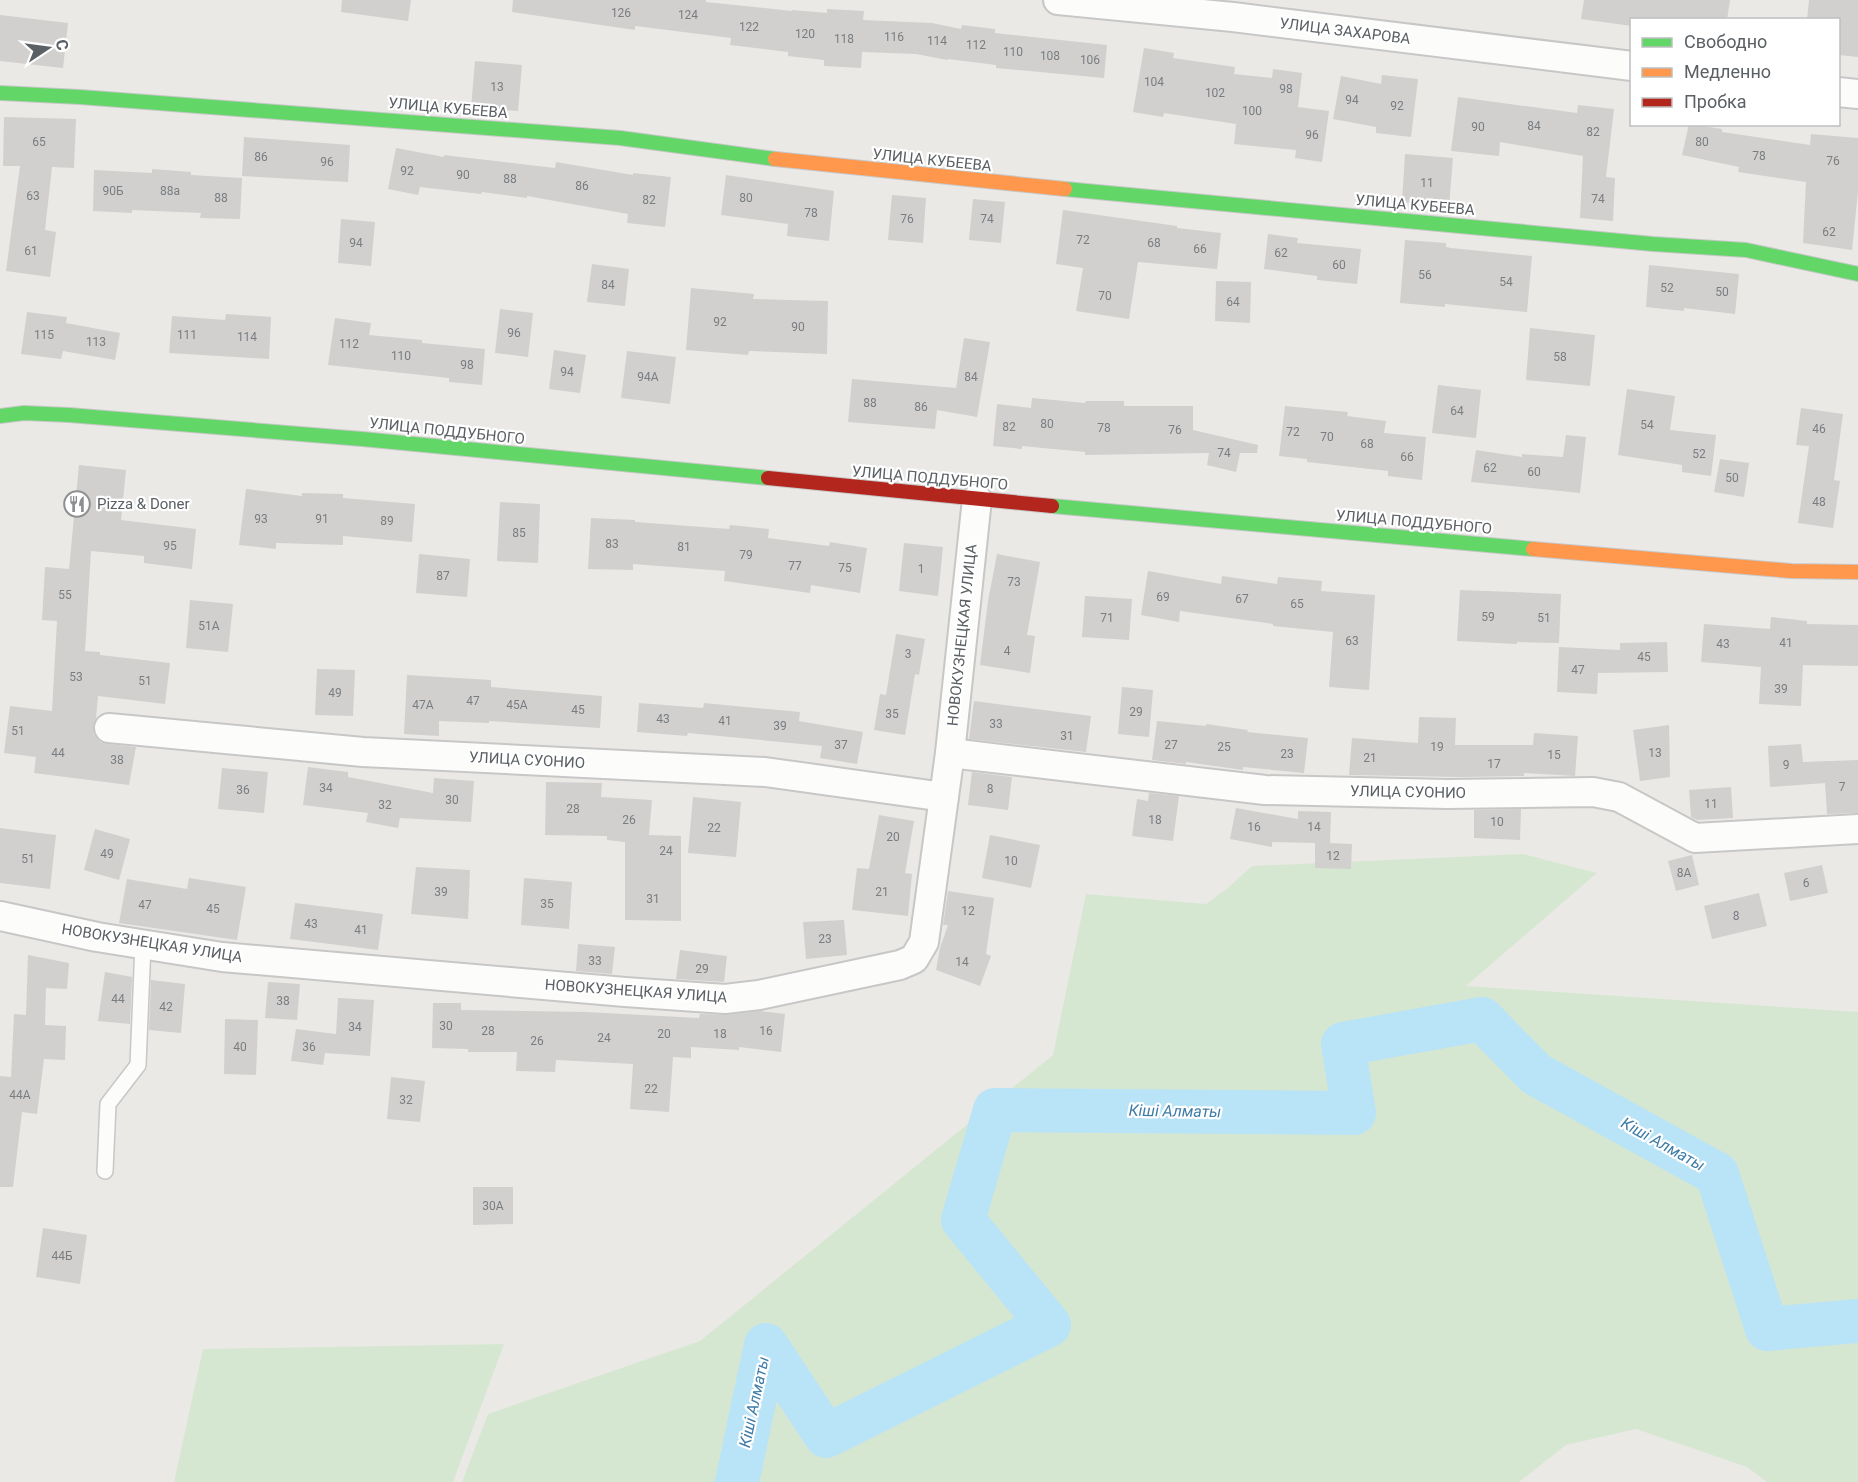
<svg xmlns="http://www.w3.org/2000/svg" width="1858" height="1482" font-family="Roboto,sans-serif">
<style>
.green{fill:#d6e7d1}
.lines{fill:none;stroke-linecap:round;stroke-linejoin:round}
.river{stroke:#b9e3f6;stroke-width:44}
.building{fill:#d1d0cf}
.lane-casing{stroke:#c7c7c7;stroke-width:18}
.street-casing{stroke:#c7c7c7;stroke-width:32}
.fast-casing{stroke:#c6c7c7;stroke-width:16}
.slow-casing{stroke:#c6c7c7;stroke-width:16}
.jam-casing{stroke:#c6c7c7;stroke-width:16}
.lane{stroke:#fcfcfb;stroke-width:15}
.street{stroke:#fcfcfb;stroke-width:28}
.fast{stroke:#63d668;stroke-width:14}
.slow{stroke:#ff974d;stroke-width:14}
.jam{stroke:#b3261e;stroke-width:14}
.labels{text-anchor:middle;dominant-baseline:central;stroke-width:4.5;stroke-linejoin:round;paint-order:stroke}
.number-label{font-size:12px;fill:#7a7d80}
.street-label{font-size:15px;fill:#5b6064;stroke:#fff}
.poi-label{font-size:15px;fill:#5b6064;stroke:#fff;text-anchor:start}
.water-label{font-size:16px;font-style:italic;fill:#3e7ca7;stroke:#fff}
</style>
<rect width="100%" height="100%" fill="#ebe9e6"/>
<g class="green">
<polygon points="1523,854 1597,873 1466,986 1858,1012 1858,1482 1767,1482 1747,1467 1636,1429 1566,1445 1519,1482 462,1482 488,1414 700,1341 1053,1055 1086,894 1206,904 1229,887 1252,866"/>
<polygon points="504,1344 453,1482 174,1482 203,1349"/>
</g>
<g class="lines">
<polyline class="river" points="737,1482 766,1345 826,1436 1049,1325 963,1220 995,1110 1354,1113 1343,1044 1482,1019 1536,1074 1717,1174 1767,1329 1858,1321"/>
</g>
<g class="building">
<polygon points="342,0 411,0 408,21 341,12"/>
<polygon points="513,0 706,0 706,2 792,11 792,10 827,13 827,9 864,11 863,20 932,23 961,29 962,25 995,29 995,33 1107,45 1104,78 996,68 996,65 948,59 947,60 916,54 862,52 861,68 824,66 824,60 788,56 788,52 730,45 731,38 635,26 635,30 512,12"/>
<polygon points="1584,0 1730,0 1727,20 1632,20 1632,26 1581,19"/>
<polygon points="1809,0 1858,0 1858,57 1839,55 1839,20 1807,20"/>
<polygon points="0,15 68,23 63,68 0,61"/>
<polygon points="1144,48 1174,53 1173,58 1235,67 1234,74 1272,78 1273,69 1302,73 1298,107 1329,111 1322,162 1295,158 1296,150 1234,144 1236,124 1164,113 1163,117 1133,112"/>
<polygon points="475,61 522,65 518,111 471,108"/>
<polygon points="1382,75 1418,79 1411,137 1376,133 1376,127 1333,119 1341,76 1381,84"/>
<polygon points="1458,97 1577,113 1578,105 1614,109 1606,177 1615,178 1613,221 1580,218 1583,156 1500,142 1499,156 1451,151"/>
<polygon points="4,117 76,119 74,168 52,167 45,230 56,232 50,277 6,271 20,166 3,166"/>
<polygon points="1689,124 1722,129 1722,132 1810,145 1811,134 1858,138 1858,192 1852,250 1803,243 1806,182 1738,172 1739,167 1682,155"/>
<polygon points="244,137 350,145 348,182 242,176"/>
<polygon points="396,148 444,157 444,155 555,168 556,162 633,175 633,173 671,177 665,227 627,223 628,214 527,196 527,198 482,192 481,194 420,187 418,195 388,189"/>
<polygon points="1405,154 1453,158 1449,206 1402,202"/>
<polygon points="152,169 191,172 191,175 242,178 240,219 200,218 201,213 132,210 132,213 93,211 94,170 152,173"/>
<polygon points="726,175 834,191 829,241 787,236 788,224 721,215"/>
<polygon points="892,195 926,198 923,243 888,240"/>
<polygon points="973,199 1005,202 1001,243 969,240"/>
<polygon points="1063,210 1177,226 1177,228 1221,233 1217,269 1138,262 1129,319 1076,311 1083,268 1056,264"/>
<polygon points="341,219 375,222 371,266 338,263"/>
<polygon points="1268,234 1298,238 1297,243 1361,249 1357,284 1317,280 1317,276 1264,269"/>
<polygon points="1405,240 1446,243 1446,247 1451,248 1532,256 1527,312 1445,304 1445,307 1400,303"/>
<polygon points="592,264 629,269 625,306 587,302"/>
<polygon points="1649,265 1739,274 1735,314 1684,308 1684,311 1646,307"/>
<polygon points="1216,281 1251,282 1250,323 1215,321"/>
<polygon points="691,288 754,294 753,299 828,301 827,354 749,351 748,355 686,350"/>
<polygon points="500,309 533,313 528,357 495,353"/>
<polygon points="27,312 67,317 66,323 120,333 115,360 63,351 61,359 21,354"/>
<polygon points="226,314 271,317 269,359 169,353 172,316 225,320"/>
<polygon points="335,318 371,323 369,335 422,340 422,343 485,349 482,385 449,382 449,378 328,365"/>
<polygon points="1530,328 1595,335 1590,386 1526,380"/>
<polygon points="964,338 990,342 977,417 937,410 935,429 848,422 852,379 956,388"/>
<polygon points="554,350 586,355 580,393 549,389"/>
<polygon points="627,351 676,357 670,404 621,398"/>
<polygon points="1438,385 1481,390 1476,438 1432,433"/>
<polygon points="1627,389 1675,396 1670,430 1716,435 1711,476 1682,472 1682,465 1618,455"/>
<polygon points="1032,398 1085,403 1086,401 1124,401 1124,406 1193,406 1193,430 1258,445 1257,453 1240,453 1236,472 1207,465 1209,453 1085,455 1085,452 1022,446 1022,449 993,446 997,404 1031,408"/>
<polygon points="1285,406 1348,412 1347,416 1386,421 1384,433 1426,437 1422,480 1388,476 1388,471 1307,462 1307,459 1279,456"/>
<polygon points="1801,408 1843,414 1834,480 1840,481 1833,528 1798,523 1809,446 1796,445"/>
<polygon points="1566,435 1586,437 1580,493 1471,482 1476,450 1522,457 1522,454 1563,457"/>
<polygon points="1720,459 1749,463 1744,497 1714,492"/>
<polygon points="79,465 126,470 121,520 196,529 192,569 144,563 144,556 91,551 85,651 100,652 100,655 170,663 165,704 98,696 96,718 93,727 94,735 100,742 107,744 136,747 129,785 34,773 36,757 4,753 10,706 52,711 57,621 42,620 45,567 69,569"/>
<polygon points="246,489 302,496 302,493 343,494 343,498 415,504 412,542 343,536 343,545 276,543 276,549 239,545"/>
<polygon points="500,502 540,504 538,563 497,561"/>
<polygon points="591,518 635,520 635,522 729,529 730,525 769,529 768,538 829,546 830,542 867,548 860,593 811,585 810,593 724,581 725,571 633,564 633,570 588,569"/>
<polygon points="904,543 943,547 938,596 899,591"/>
<polygon points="419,554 470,559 467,597 416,593"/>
<polygon points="997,554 1040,562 1027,635 1035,636 1030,673 980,665 988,601"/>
<polygon points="1148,571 1221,584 1222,576 1277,584 1278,577 1322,581 1321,591 1375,595 1369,690 1329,687 1333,632 1273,626 1273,624 1180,611 1179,622 1141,615"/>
<polygon points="1460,590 1561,594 1559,643 1517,642 1517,644 1457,641"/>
<polygon points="1085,596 1132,599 1129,640 1082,637"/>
<polygon points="190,600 233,604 228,652 186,648"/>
<polygon points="1771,617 1807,621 1807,624 1858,625 1858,666 1803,665 1801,706 1759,704 1761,667 1701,662 1704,624 1770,629"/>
<polygon points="896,634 925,639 919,675 915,674 905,735 874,730 880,694 886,695"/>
<polygon points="1667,642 1668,672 1598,673 1597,694 1557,692 1559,647 1620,650 1620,643"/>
<polygon points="317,669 355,670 353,716 315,715"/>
<polygon points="407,675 491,680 491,687 602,696 600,728 489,721 489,723 439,721 439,736 404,734"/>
<polygon points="1122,687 1153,690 1149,737 1118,734"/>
<polygon points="974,701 1091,716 1086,752 969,739"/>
<polygon points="639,703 703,708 704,703 800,712 799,721 863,732 857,764 820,758 822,746 688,733 687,736 637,732"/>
<polygon points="1419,717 1456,718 1455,745 1533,745 1534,733 1578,736 1575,776 1524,773 1524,776 1460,777 1349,775 1352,738 1418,743"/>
<polygon points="1157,721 1206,726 1206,724 1248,730 1247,732 1308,738 1304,773 1243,767 1243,770 1186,762 1186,764 1152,760"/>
<polygon points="1669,725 1670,777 1640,781 1633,730"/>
<polygon points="1801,744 1803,762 1858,760 1858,813 1827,814 1825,783 1770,787 1768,746"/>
<polygon points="308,767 348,772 348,777 433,793 434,778 474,781 471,822 400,818 398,828 366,822 368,813 303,805"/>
<polygon points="222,768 268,772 264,813 218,809"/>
<polygon points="972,772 1012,777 1008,810 968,805"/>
<polygon points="546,782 602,783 601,797 652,800 649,835 681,836 681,921 625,920 625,842 607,840 607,836 545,835"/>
<polygon points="1731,787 1733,818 1697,820 1691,817 1689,790"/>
<polygon points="1149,793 1179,796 1173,841 1132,836 1137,799 1148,801"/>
<polygon points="693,797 741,802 736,857 688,853"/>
<polygon points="1236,808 1298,819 1298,811 1331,812 1330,843 1352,844 1351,869 1315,868 1315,843 1272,842 1272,847 1230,839"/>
<polygon points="1521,809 1520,840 1474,838 1474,810"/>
<polygon points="879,815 914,821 905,873 912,874 908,916 852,910 857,868 869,869"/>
<polygon points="0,828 56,835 50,889 0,883"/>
<polygon points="95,829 130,839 119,880 84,870"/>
<polygon points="990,835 1040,845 1031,888 982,878"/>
<polygon points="1692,855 1699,885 1676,891 1668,861"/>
<polygon points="1822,865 1828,893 1790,901 1784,873"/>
<polygon points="416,867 470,870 468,919 411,914"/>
<polygon points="189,878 246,887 237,940 119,923 127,879 187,889"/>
<polygon points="524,878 572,882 569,929 521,925"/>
<polygon points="948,891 994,898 986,954 991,956 980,986 936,970 940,948 948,925 943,925"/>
<polygon points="1759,893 1767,926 1712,939 1704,906"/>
<polygon points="295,903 383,914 378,950 290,939"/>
<polygon points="844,920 847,955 806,959 803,922"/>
<polygon points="578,944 615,947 612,974 576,971"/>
<polygon points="680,950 727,956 724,982 676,979"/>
<polygon points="28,955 69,963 67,989 46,988 45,1025 66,1026 65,1060 44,1059 37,1114 22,1112 13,1187 0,1187 0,1076 11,1077 14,1014 26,1015"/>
<polygon points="105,972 132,977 130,1024 98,1021"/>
<polygon points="151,980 185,984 181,1033 149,1030"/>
<polygon points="268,982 300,984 297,1020 265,1018"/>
<polygon points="338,998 374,1000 370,1056 325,1053 323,1065 291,1061 296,1029 336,1034"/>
<polygon points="433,1003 461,1003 461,1010 586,1012 699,1018 700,1014 727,1015 760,1011 785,1014 781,1052 739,1047 739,1050 691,1047 691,1058 673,1057 669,1112 630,1109 633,1064 556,1060 555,1072 516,1071 517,1052 468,1052 468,1049 432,1048"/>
<polygon points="225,1019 258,1020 256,1075 224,1074"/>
<polygon points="391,1077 425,1081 420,1122 387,1119"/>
<polygon points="473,1187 513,1187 513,1224 473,1225"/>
<polygon points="43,1228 87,1235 80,1284 36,1277"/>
</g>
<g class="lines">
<g class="lane-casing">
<polyline id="lane" points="105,1171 108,1104 138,1065 143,944"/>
</g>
<g class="street-casing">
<g id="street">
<polyline points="1058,0 1233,17 1632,66"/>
<polyline points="1838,92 1858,94"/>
<polyline points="109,728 363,752 765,772 944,797"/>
<polyline points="950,753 1265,790 1447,794 1593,792 1619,797 1695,838 1858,829"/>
<polyline points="0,916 97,937 222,957 625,992 725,999 759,995 900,965 914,959 924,942 950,753 977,499"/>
</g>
</g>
<g class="fast-casing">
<g id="fast">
<polyline points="0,93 80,97 620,138 775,159"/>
<polyline points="1065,189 1653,244 1746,250 1858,274"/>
<polyline points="0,416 24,413 69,415 362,439 768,478"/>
<polyline points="1052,506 1533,549"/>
</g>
</g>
<g class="slow-casing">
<g id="slow">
<polyline points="775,159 1065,189"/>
<polyline points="1533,549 1791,571 1858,572"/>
</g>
</g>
<g class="jam-casing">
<polyline id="jam" points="768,478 1052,506"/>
</g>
<use href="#lane" class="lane"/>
<use href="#street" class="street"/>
<use href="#fast" class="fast"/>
<use href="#slow" class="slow"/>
<use href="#jam" class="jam"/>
</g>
<defs>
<g id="restaurant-ring" transform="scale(1.35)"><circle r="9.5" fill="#fff" stroke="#8d9092" stroke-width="1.5"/><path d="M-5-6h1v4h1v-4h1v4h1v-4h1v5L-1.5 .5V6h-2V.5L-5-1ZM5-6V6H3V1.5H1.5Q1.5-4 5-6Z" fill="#8d9092"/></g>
</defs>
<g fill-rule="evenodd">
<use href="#restaurant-ring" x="77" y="504"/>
</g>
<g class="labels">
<g class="number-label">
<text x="621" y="13">126</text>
<text x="688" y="15">124</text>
<text x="749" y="27">122</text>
<text x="805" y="34">120</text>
<text x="894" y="37">116</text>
<text x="844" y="39">118</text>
<text x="937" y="41">114</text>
<text x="976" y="45">112</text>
<text x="1013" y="52">110</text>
<text x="1050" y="56">108</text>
<text x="1090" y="60">106</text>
<text x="1154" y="82">104</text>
<text x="497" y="87">13</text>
<text x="1286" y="89">98</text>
<text x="1215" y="93">102</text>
<text x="1352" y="100">94</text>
<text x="1397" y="106">92</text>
<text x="1252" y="111">100</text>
<text x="1534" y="126">84</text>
<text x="1478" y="127">90</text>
<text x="1593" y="132">82</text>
<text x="1312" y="135">96</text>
<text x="39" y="142">65</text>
<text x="1702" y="142">80</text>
<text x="1759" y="156">78</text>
<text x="261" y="157">86</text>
<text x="1833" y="161">76</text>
<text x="327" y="162">96</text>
<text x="407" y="171">92</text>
<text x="463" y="175">90</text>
<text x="510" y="179">88</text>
<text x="1427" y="183">11</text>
<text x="582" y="186">86</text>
<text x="113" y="191">90Б</text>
<text x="170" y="191">88а</text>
<text x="33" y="196">63</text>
<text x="221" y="198">88</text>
<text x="746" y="198">80</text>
<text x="1598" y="199">74</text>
<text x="649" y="200">82</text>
<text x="811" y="213">78</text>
<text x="907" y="219">76</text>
<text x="987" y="219">74</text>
<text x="1829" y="232">62</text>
<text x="1083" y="240">72</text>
<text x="356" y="243">94</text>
<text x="1154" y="243">68</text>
<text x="1200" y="249">66</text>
<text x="31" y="251">61</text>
<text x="1281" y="253">62</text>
<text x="1339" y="265">60</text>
<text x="1425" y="275">56</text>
<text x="1506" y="282">54</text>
<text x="608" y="285">84</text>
<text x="1667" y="288">52</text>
<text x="1722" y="292">50</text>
<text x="1105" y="296">70</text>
<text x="1233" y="302">64</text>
<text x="720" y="322">92</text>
<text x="798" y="327">90</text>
<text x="514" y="333">96</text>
<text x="44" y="335">115</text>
<text x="187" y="335">111</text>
<text x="247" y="337">114</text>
<text x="96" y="342">113</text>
<text x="349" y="344">112</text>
<text x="401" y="356">110</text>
<text x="1560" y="357">58</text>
<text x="467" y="365">98</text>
<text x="567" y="372">94</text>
<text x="648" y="377">94А</text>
<text x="971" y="377">84</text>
<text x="870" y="403">88</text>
<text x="921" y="407">86</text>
<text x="1457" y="411">64</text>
<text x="1047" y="424">80</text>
<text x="1647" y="425">54</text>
<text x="1009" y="427">82</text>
<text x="1104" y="428">78</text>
<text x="1819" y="429">46</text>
<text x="1175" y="430">76</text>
<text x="1293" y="432">72</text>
<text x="1327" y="437">70</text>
<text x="1367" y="444">68</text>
<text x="1224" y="453">74</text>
<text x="1699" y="454">52</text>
<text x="1407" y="457">66</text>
<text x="1490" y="468">62</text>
<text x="1534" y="472">60</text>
<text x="1732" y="478">50</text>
<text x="1819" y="502">48</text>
<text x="261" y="519">93</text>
<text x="322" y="519">91</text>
<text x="387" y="521">89</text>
<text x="519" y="533">85</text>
<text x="612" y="544">83</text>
<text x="170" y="546">95</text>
<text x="684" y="547">81</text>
<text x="746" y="555">79</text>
<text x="795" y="566">77</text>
<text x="845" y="568">75</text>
<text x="921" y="569">1</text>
<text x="443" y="576">87</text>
<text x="1014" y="582">73</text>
<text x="65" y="595">55</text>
<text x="1163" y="597">69</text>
<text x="1242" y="599">67</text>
<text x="1297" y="604">65</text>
<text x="1488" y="617">59</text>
<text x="1107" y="618">71</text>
<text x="1544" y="618">51</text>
<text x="209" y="626">51А</text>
<text x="1352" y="641">63</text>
<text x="1786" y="643">41</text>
<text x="1723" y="644">43</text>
<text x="1007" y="651">4</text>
<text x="908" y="654">3</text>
<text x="1644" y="657">45</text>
<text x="1578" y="670">47</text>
<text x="76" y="677">53</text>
<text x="145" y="681">51</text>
<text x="1781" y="689">39</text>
<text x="335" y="693">49</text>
<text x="473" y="701">47</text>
<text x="423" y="705">47А</text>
<text x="517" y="705">45А</text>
<text x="578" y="710">45</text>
<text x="1136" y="712">29</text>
<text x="892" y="714">35</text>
<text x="663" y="719">43</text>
<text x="725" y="721">41</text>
<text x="996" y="724">33</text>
<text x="780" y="726">39</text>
<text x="18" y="731">51</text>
<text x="1067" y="736">31</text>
<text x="841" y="745">37</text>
<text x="1171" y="745">27</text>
<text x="1224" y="747">25</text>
<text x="1437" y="747">19</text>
<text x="58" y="753">44</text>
<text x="1655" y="753">13</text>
<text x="1287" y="754">23</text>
<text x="1554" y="755">15</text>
<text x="1370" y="758">21</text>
<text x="117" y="760">38</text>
<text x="1494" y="764">17</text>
<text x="1786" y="765">9</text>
<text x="1842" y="787">7</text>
<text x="326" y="788">34</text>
<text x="990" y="789">8</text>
<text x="243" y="790">36</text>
<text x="452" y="800">30</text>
<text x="1711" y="804">11</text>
<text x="385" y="805">32</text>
<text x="573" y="809">28</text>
<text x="629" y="820">26</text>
<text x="1155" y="820">18</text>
<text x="1497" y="822">10</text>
<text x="1254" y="827">16</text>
<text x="1314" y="827">14</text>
<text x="714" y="828">22</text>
<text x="893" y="837">20</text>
<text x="666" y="851">24</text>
<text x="107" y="854">49</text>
<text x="1333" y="856">12</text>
<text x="28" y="859">51</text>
<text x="1011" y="861">10</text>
<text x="1684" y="873">8А</text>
<text x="1806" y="883">6</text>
<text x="441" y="892">39</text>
<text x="882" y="892">21</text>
<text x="653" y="899">31</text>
<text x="547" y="904">35</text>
<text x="145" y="905">47</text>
<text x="213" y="909">45</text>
<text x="968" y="911">12</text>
<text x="1736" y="916">8</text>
<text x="311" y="924">43</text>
<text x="361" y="930">41</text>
<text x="825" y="939">23</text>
<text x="595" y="961">33</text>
<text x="962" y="962">14</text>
<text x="702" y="969">29</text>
<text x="118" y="999">44</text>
<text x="283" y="1001">38</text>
<text x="166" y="1007">42</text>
<text x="446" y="1026">30</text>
<text x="355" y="1027">34</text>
<text x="488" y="1031">28</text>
<text x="766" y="1031">16</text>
<text x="664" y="1034">20</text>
<text x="720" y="1034">18</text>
<text x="604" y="1038">24</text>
<text x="537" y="1041">26</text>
<text x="240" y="1047">40</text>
<text x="309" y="1047">36</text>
<text x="651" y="1089">22</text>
<text x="20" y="1095">44А</text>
<text x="406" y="1100">32</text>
<text x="493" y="1206">30А</text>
<text x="62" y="1256">44Б</text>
</g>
<g class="street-label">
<text transform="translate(1345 31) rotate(7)">УЛИЦА ЗАХАРОВА</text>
<text transform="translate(448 108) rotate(5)">УЛИЦА КУБЕЕВА</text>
<text transform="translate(932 160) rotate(6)">УЛИЦА КУБЕЕВА</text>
<text transform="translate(1415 205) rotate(5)">УЛИЦА КУБЕЕВА</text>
<text transform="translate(447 431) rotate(6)">УЛИЦА ПОДДУБНОГО</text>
<text transform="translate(930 478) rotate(5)">УЛИЦА ПОДДУБНОГО</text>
<text transform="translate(1414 522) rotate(5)">УЛИЦА ПОДДУБНОГО</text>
<text transform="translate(962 635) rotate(-84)">НОВОКУЗНЕЦКАЯ УЛИЦА</text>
<text transform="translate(527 760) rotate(3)">УЛИЦА СУОНИО</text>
<text transform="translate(1408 792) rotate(1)">УЛИЦА СУОНИО</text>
<text transform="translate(152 943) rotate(9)">НОВОКУЗНЕЦКАЯ УЛИЦА</text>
<text transform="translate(636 991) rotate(4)">НОВОКУЗНЕЦКАЯ УЛИЦА</text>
</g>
<g class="poi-label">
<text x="97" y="504">Pizza &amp; Doner</text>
</g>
<g class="water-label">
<text transform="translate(1175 1111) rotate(1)">Кіші Алматы</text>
<text transform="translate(1663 1144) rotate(29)">Кіші Алматы</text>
<text transform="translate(754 1402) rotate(-78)">Кіші Алматы</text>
</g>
</g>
<rect x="1630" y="18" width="210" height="108" fill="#ffffff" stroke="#bdbfc1" stroke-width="1.5"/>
<rect x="1642" y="38" width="30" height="9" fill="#63d668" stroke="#bdbfc1" stroke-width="1.5"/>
<text x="1684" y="48" font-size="18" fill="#5b6064">Свободно</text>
<rect x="1642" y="68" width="30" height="9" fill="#ff974d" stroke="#bdbfc1" stroke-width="1.5"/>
<text x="1684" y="78" font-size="18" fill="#5b6064">Медленно</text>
<rect x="1642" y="98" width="30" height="9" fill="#b3261e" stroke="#bdbfc1" stroke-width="1.5"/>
<text x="1684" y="108" font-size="18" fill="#5b6064">Пробка</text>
<g transform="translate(48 48) rotate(77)" stroke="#ffffff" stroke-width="4.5" paint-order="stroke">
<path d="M0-4.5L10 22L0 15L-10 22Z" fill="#5b6064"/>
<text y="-9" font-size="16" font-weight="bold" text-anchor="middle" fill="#5b6064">С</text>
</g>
</svg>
